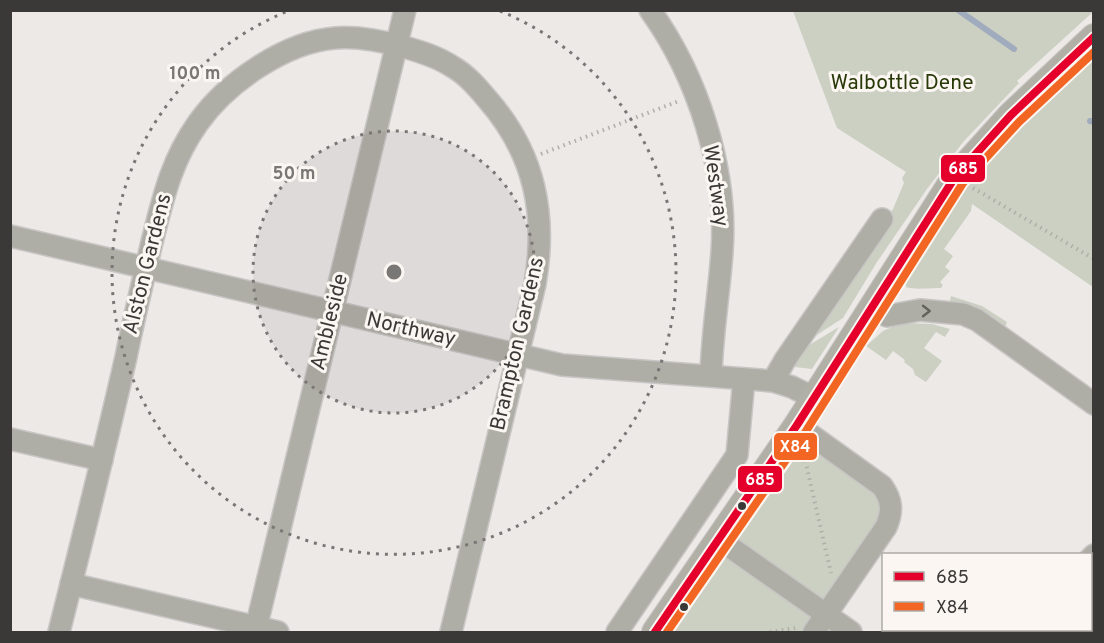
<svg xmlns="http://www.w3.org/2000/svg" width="1104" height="643" font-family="Overpass,sans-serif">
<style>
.green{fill:#ccd0c3}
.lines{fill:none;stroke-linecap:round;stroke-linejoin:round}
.stream{stroke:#a0abbd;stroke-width:6}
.minor-casing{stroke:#c8c6c5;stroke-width:24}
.major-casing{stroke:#c8c6c5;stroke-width:28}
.path{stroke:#afaea8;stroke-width:4;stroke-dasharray:1.5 4.5;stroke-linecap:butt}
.minor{stroke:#afaea6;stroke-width:21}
.major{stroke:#b0b0a7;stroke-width:26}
.bus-1-casing{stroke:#fbf6f2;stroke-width:12}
.bus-2-casing{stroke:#fbf6f2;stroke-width:12}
.bus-1{stroke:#e4002b;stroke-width:8}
.bus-2{stroke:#f26522;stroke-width:8}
.oneway{stroke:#64625e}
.ring{fill:none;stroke:#797775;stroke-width:3;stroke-dasharray:3 6}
.bus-dot{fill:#3b3937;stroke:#fbf6f2;stroke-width:2}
.labels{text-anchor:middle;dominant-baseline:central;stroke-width:6;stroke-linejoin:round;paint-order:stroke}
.park-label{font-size:21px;fill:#283907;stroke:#fbf6f2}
.street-label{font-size:21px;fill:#3b3937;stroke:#fbf6f2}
.centre{fill:#797775;stroke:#fbf6f2;stroke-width:3}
.ring-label{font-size:18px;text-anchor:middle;font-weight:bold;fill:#797775;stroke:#fbf6f2;stroke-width:6;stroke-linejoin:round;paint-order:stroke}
.line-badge{stroke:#fbf6f2;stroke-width:2}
.badge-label{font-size:16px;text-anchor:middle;font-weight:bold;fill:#fff}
</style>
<rect width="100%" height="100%" fill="#ece9e7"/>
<g class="green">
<polygon points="793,11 1094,11 1017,81 1019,83 964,141 927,189 877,262 843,318 809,340 893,209 904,183 902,178 906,172 837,128"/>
<path d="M 1093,50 L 1093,287 L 972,204 L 971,211 L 944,249 L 953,256 L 945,267 L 950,271 L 940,282 L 943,285 L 941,288 C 933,288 912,290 906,287 L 905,279 L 955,195 L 999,142 Z"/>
<polygon points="951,296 982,306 1007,322 1005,327 976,308 950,301"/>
<polygon points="901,323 932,324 950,329 945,337 936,332 924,348 942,361 926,382 915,375 913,369 904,362 905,360 893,351 886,360 866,346 883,331"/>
<polygon points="839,327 812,369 795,367 794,365 801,350"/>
<polygon points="808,446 817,446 869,483 882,502 880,521 824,603 737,541 801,450"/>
<polygon points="728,555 815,616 803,632 674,632"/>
</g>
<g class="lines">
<g class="stream">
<polyline points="958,10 1014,49"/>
<polyline points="1090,121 1094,122"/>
</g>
<g class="minor-casing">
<g id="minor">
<path d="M 650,10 C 698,77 728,170 722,252 C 719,294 712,334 711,375"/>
<polyline points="10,236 562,365 773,381 792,387 814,398"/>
<polyline points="870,308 887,316 920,310 963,314 977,320 1094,404"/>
<polyline points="773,381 785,360 882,219"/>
<path d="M 797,425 L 882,486 C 892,500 893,511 886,527 L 814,632"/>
<polyline points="10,439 102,460"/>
<polyline points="720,540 851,632"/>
<polyline points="1090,559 1094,555"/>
<polyline points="71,584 278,632"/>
<path d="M 59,632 C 82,541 105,449 126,357 C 134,318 143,280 152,242 C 163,198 171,161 198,123 C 226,83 285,42 335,38 C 358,36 382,41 404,47 C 422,52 438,57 453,67 C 467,75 478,88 488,100 C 535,154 547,215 535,284 L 451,632"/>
<polyline points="255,632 405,10"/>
<polyline points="617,632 737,455 744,379"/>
<polyline points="1036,632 1038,630"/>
</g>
</g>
<g class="major-casing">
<polyline id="major" points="655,632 797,425 955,177 1011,115 1094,37"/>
</g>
<g class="path">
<polyline points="541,154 679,101"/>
<polyline points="973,188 1094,259"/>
<polyline points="804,455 831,573"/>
<polyline points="770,632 796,628"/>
</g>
<use href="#minor" class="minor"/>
<use href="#major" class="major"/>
<g class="bus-1-casing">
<polyline id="bus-1" points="655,632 797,425 955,177 1011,115 1094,37"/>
</g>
<g class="bus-2-casing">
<polyline id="bus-2" points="667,632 806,431 963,183 1019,122 1094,52"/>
</g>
<use href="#bus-1" class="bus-1"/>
<use href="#bus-2" class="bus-2"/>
</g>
<defs><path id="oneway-chevron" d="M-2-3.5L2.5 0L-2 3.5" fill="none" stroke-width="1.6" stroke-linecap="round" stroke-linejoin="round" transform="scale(1.5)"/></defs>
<use class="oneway" href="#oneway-chevron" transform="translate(926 311)"/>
<circle cx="394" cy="272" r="141" fill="#797775" fill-opacity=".12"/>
<g class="ring">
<circle cx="394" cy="272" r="141"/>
<path d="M500 11A282 282 0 1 1 288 11"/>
</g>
<g class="bus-dot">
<circle cx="742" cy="506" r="5"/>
<circle cx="684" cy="607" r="5"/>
</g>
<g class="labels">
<g class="park-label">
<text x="902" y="83">Walbottle Dene</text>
</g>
<g class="street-label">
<text transform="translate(715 186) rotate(82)">Westway</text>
<text transform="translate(148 264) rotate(-76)">Alston Gardens</text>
<text transform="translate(330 322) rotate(-76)">Ambleside</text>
<text transform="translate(411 330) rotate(13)">Northway</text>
<text transform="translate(518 344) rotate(-77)">Brampton Gardens</text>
</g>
</g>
<circle cx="394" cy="272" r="9" class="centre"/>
<g class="ring-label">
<text x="195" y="79">100 m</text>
<text x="294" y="179">50 m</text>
</g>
<g class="line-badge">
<rect x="940" y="154" width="46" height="29" rx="6" fill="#e4002b"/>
<rect x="773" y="432" width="45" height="29" rx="6" fill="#f26522"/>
<rect x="737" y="465" width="46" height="28" rx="6" fill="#e4002b"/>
</g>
<g class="badge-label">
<text x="963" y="174">685</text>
<text x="795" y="452">X84</text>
<text x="760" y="485">685</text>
</g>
<rect width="1104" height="643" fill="none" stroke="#3b3937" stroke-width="24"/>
<rect x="882" y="553" width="210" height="78" fill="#fbf6f2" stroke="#aeaaa7" stroke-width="1.5"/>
<rect x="894" y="572" width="30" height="9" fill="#e4002b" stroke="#aeaaa7" stroke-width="1.5"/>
<text x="936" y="583" font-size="18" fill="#3b3937">685</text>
<rect x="894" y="602" width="30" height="9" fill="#f26522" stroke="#aeaaa7" stroke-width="1.5"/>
<text x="936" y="613" font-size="18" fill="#3b3937">X84</text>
</svg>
